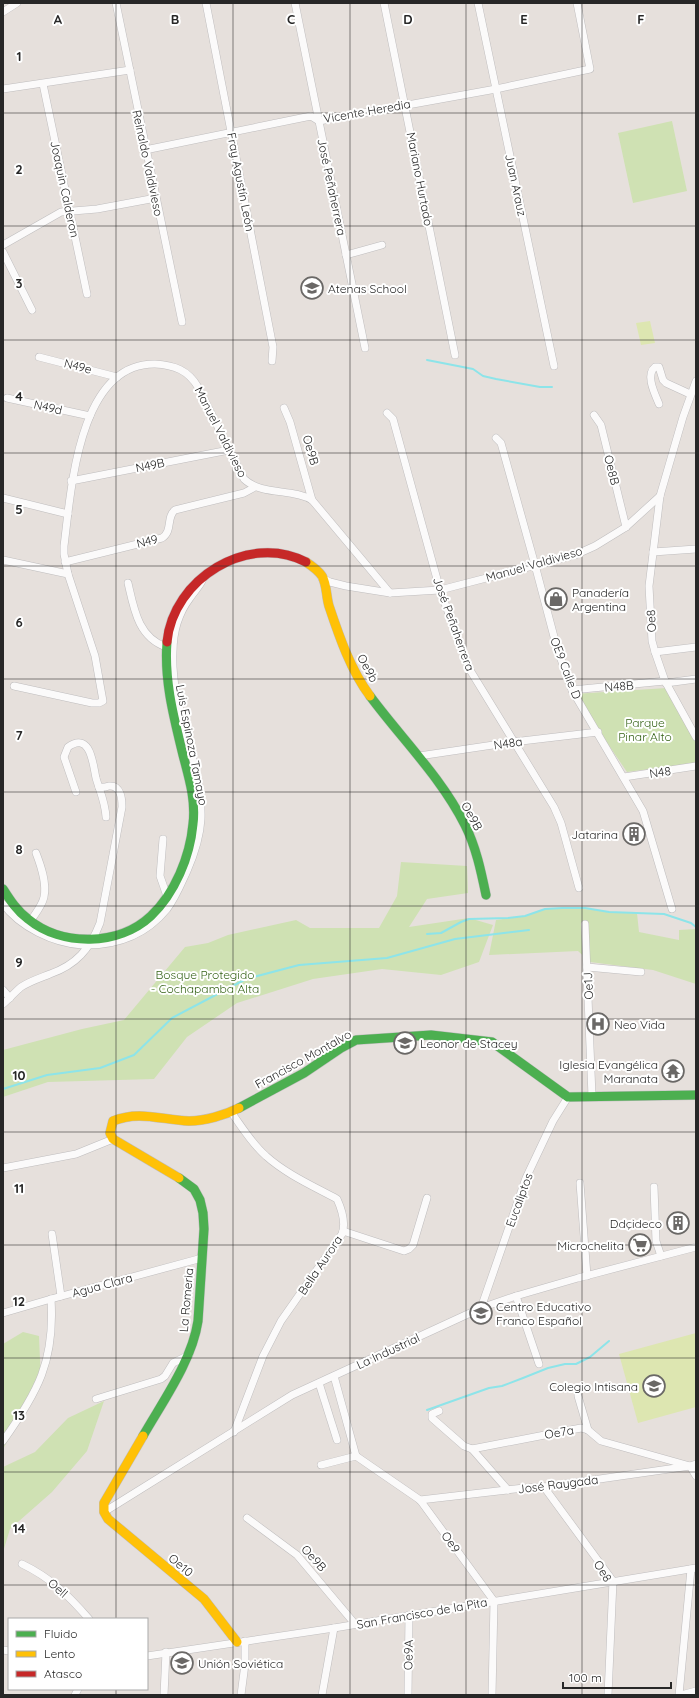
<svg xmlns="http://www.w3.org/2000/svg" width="699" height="1698" font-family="Quicksand,sans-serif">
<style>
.green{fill:#cfe1b3}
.pitch{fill:#dde6b1}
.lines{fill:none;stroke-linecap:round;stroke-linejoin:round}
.stream{stroke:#8de4e9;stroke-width:2}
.street-casing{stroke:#bfbdbe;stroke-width:8}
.fast-casing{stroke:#bfbdbe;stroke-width:10}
.slow-casing{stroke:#bfbdbe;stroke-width:10}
.jam-casing{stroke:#bfbdbe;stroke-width:10}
.street{stroke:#fbfafa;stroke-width:7}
.fast{stroke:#4caf50;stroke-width:9}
.slow{stroke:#ffc107;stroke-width:9}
.jam{stroke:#c62828;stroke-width:9}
.grid{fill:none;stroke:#272727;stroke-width:1;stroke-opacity:0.55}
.labels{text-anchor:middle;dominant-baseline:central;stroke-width:4;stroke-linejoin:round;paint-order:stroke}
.street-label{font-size:12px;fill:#272727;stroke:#fff}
.poi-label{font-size:12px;fill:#272727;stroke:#fff;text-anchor:start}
.park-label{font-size:12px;fill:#366318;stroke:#fff}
.grid-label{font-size:13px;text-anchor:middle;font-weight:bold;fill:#272727;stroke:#fff;stroke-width:4;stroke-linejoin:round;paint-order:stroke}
</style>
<rect width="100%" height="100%" fill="#e6e0dc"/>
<g class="green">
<polygon points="672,121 687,191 633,203 618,133"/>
<polygon points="667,688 696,742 696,763 627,772 574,694"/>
<polygon points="401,862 467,866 468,893 427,899 409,927 469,918 493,925 479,962 441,975 382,969 313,979 237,1003 187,1037 154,1079 48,1082 3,1097 3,1050 82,1029 124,1020 185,947 208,943 228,935 296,920 310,928 379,928 397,896"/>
<path d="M 561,908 C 587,908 611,913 637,913 L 639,932 L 679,940 L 679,930 L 696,929 L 696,984 L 653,970 L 590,962 L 578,951 L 489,955 L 496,920 L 525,916 L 545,909 Z"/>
<polygon points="23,1332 39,1336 41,1384 3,1449 3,1344"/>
<polygon points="104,1401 87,1451 52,1492 10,1529 3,1552 3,1467 35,1452 68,1418"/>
</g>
<g class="pitch">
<polygon points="650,321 655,343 641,345 636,323"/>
<polygon points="696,1333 696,1407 638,1423 619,1354"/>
</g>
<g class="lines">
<g class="stream">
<polyline points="427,360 473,369 483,376 496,379 540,387 552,387"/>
<polyline points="427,934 441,933 461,922 469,919 508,918 525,916 545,909 562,908 585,908 609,912 664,914 691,923 696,927"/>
<polyline points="3,1089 47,1075 100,1068 134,1055 172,1018 246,979 299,965 387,958 455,939 529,930"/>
<polyline points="427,1410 489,1388 502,1386 523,1378 548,1368 565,1364 576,1364 590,1357 609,1341"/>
</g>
<g class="street-casing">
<g id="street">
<polyline points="116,3 182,322"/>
<polyline points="206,3 273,347 272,361"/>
<polyline points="295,3 365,348"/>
<polyline points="384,3 455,355"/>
<polyline points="478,3 554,366"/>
<polyline points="3,12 17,3"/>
<polyline points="43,84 87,294"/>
<polyline points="3,89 130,70"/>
<polyline points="145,150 311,116 319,121 496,89 590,69 577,3"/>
<polyline points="3,245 61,212 97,209 156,198"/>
<polyline points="3,252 32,310"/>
<polyline points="346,255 382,245"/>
<polyline points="39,357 117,377"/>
<polyline points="696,381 683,417 660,496 649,586 652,641 655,652 665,681 696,737"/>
<polyline points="7,398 90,416"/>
<path d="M 659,404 C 655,394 645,375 655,367 L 659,367 L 663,380 L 666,383 L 690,394"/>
<polyline points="284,408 290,422 312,500"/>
<polyline points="387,413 393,419 440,590 470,670 554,807 561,823 579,888"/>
<polyline points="594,415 601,425 626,527"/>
<polyline points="496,438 501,443 535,565 557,648 572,690 643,811 672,909"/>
<polyline points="71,481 229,450"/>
<polyline points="3,498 68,514"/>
<polyline points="653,552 696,549"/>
<polyline points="3,560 68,574"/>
<path d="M 65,562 L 162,538 C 173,531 166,517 175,510 L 244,493 L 255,487"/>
<polyline points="322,578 330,582 346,586 390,593 440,590 575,555 595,546 626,527 660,496"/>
<path d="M 128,583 C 134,609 138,637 166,647"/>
<polyline points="655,652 696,647"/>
<polyline points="666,683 696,679"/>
<path d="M 14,686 L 92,703 L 99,703 L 103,701 L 95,656 L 68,574 L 64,554 L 64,546 C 71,492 78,363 155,364 C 174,365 188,370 198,387 L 244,479 C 262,496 292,488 312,500 L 390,593"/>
<polyline points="572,690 665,681"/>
<polyline points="419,756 513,742 598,732"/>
<polyline points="624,777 696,766"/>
<path d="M 76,792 L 64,757 L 68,747 C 91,731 93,765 96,778 C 100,792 105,801 106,817"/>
<polyline points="163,839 160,876 168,899"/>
<path d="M 3,904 C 20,927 53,943 82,945 C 116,946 145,936 167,909 C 176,897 181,884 187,871 C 194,855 200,837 201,819 C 203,762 170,709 173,652 C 173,633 178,614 190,598 C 194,592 199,587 202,581"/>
<polyline points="585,924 592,1096"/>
<path d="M 28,925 C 33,916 42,907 44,897 C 47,883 41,866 36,853"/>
<polyline points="587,967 641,972"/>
<polyline points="3,990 10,998"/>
<path d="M 3,1004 C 9,999 15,992 21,987 C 30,981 40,978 50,974 C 76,965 90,949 100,923 L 122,807 C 122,799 121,785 109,786 C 106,787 103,788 99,787"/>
<path d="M 231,1112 C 242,1127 252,1144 266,1156 C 286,1174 313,1186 337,1199 C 342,1210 346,1223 342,1234 L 281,1321 L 263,1356 L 234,1432"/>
<polyline points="3,1168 76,1154 113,1139"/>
<polyline points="580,1183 587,1276"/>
<polyline points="654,1187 656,1241 661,1256"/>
<polyline points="343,1231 404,1251 409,1249 413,1245 427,1198"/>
<polyline points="52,1234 61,1296"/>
<polyline points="516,1296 539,1364"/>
<polyline points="481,1308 526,1178 553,1121 568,1097"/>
<polyline points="3,1313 51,1299 202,1258"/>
<polyline points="334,1376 356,1456"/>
<polyline points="319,1383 337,1440"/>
<polyline points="578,1396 588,1430"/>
<polyline points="96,1399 161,1379 165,1376 173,1363 189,1355"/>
<polyline points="439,1411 432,1414 432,1418 464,1446 472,1449 581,1428 588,1430 601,1441 690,1466 696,1476"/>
<path d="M 3,1441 C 38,1392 55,1361 51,1299"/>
<polyline points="472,1449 508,1490"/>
<polyline points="321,1465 356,1456 420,1500 494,1601 492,1695"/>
<polyline points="544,1487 613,1581 608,1695"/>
<polyline points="420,1500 524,1488 544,1487 690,1466 696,1464"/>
<polyline points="104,1512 292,1395 481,1308 516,1296 578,1278 696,1247"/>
<polyline points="247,1518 297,1555 355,1624"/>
<path d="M 22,1564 C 51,1578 68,1595 89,1619"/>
<polyline points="3,1650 9,1651"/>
<polyline points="147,1656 334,1628 696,1568"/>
<polyline points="75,1695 78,1689"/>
<polyline points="164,1695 166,1652"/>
<polyline points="241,1695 245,1664 245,1641"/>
<polyline points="322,1695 334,1628"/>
<polyline points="408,1695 409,1615"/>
<polyline points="679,1695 691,1569"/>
<polyline points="681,1695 696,1691"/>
</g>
</g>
<g class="fast-casing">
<g id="fast">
<path d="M 370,696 C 401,738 441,777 465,825 C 476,847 481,871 486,895"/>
<path d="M 3,889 C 10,900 17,911 28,919 C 62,947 119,946 151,916 C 175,893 190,857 193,824 C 196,800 189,778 183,755 C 174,718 164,681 167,642"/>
<polyline points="239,1108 304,1073 341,1048 356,1040 431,1035 492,1042 568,1097 696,1095"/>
<path d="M 143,1436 C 163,1401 192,1361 198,1321 L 204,1229 L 203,1213 L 200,1200 L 194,1189 L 179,1178"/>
</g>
</g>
<g class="slow-casing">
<g id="slow">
<path d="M 306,562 C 312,566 318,570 322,576 C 327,585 326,596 329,606 C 339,636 351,671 370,696"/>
<path d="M 179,1178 L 113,1139 L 110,1133 L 113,1121 C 139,1110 162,1120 189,1121 C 205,1121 225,1115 239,1108"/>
<polyline points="143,1436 104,1503 104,1512 108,1519 204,1599 237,1642"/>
</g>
</g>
<g class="jam-casing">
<path id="jam" d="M 167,642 C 173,579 248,532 306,562"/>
</g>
<use href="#street" class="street"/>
<use href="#fast" class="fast"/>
<use href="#slow" class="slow"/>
<use href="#jam" class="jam"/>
</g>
<path class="grid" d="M 116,3 L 116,1619M 233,3 L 233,1695M 350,3 L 350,1695M 466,3 L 466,1695M 582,3 L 582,1695M 3,113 L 696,113M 3,226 L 696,226M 3,340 L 696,340M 3,453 L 696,453M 3,566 L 696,566M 3,679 L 696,679M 3,792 L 696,792M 3,906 L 696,906M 3,1019 L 696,1019M 3,1132 L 696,1132M 3,1245 L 696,1245M 3,1358 L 696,1358M 3,1472 L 696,1472M 3,1585 L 696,1585M 116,1689 L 116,1695"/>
<defs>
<g id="school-ring" transform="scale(1.15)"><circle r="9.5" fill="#fff" stroke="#6a6866" stroke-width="1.5"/><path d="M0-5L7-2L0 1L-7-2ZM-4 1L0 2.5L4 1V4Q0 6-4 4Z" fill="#6a6866"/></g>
<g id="shop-ring" transform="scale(1.15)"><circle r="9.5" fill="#fff" stroke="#6a6866" stroke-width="1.5"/><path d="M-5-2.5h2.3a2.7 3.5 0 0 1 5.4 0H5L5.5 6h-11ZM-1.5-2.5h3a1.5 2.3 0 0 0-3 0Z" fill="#6a6866"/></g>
<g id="building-ring" transform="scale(1.15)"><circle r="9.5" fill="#fff" stroke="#6a6866" stroke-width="1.5"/><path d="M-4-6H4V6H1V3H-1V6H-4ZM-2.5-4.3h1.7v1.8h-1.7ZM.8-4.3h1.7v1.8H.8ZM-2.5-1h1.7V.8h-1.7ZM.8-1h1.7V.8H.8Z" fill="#6a6866"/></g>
<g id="hospital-ring" transform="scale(1.15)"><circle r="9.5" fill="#fff" stroke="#6a6866" stroke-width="1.5"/><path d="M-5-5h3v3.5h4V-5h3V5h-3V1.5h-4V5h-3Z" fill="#6a6866"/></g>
<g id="temple-ring" transform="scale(1.15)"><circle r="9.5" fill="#fff" stroke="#6a6866" stroke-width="1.5"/><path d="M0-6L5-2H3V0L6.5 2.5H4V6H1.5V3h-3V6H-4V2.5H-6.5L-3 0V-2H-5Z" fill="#6a6866"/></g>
<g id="supermarket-ring" transform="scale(1.15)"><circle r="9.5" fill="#fff" stroke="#6a6866" stroke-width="1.5"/><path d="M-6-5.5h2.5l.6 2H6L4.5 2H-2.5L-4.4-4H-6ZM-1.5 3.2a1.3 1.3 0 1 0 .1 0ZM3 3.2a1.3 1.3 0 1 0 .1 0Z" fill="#6a6866"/></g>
<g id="university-ring" transform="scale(1.15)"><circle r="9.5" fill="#fff" stroke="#6a6866" stroke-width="1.5"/><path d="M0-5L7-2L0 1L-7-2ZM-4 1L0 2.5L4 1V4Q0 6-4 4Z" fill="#6a6866"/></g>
</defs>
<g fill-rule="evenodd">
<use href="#school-ring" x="312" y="288"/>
<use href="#shop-ring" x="556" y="599"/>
<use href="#building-ring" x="634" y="834"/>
<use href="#hospital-ring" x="598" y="1024"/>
<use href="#school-ring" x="405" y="1043"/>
<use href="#temple-ring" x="673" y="1071"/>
<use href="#building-ring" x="678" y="1223"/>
<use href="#supermarket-ring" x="640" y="1245"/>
<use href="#school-ring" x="481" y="1313"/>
<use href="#university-ring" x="654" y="1386"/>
<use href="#school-ring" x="182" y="1663"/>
</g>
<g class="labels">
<g class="street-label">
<text transform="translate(367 111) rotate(-10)">Vicente Heredia</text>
<text transform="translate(148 163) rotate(78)">Reinaldo Valdivieso</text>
<text transform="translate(420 179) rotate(79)">Mariano Hurtado</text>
<text transform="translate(241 182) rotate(79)">Fray Agustín León</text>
<text transform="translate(516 185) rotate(78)">Juan Arauz</text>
<text transform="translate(332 187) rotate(78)">José Peñaherrera</text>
<text transform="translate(65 189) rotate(78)">Joaquin Calderon</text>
<text transform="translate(78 366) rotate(14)">N49e</text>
<text transform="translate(48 407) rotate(13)">N49d</text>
<text transform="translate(221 432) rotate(63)">Manuel Valdivieso</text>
<text transform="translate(311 450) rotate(74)">Oe9B</text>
<text transform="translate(150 465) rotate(-11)">N49B</text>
<text transform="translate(612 470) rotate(76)">Oe8B</text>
<text transform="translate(147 541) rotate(-14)">N49</text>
<text transform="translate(534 564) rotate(-16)">Manuel Valdivieso</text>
<text transform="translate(651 621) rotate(-93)">Oe8</text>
<text transform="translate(454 624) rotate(70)">José Peñaherrera</text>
<text transform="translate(368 668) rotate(61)">Oe9b</text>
<text transform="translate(566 668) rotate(69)">OE9 Calle D</text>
<text transform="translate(619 686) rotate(-5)">N48B</text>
<text transform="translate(508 743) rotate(-8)">N48a</text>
<text transform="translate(192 745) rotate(79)">Luis Espinoza Tamayo</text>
<text transform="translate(660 772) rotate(-8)">N48</text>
<text transform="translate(472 816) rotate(61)">Oe9B</text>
<text transform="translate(588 986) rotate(-92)">Oe1J</text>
<text transform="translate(303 1059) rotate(-29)">Francisco Montalvo</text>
<text transform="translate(519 1200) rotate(-70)">Eucaliptos</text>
<text transform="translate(320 1265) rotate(-56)">Bella Aurora</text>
<text transform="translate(102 1285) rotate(-15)">Agua Clara</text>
<text transform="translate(186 1300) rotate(-85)">La Romeria</text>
<text transform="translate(388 1351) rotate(-25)">La Industrial</text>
<text transform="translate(559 1432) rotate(-10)">Oe7a</text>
<text transform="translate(558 1484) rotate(-7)">José Raygada</text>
<text transform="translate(451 1542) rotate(54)">Oe9</text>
<text transform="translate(314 1558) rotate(48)">Oe9B</text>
<text transform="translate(181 1565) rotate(40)">Oe10</text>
<text transform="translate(603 1571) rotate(58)">Oe8</text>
<text transform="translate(58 1588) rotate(41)">Oell</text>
<text transform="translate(422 1613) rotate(-10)">San Francisco de la Pita</text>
<text transform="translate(408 1655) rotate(-89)">Oe9A</text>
</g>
<g class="poi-label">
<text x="328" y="288">Atenas School</text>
<text x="572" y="592">Panadería<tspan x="572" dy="14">Argentina</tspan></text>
<text x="618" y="834" text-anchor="end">Jatarina</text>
<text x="614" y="1024">Neo Vida</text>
<text x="420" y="1043">Leonor de Stacey</text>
<text x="658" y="1064" text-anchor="end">Iglesia Evangélica<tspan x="658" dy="14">Maranata</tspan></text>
<text x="662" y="1223" text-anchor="end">Ddçideco</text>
<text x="624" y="1245" text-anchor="end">Microchelita</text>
<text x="496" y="1306">Centro Educativo<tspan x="496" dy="14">Franco Español</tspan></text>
<text x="638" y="1386" text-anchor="end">Colegio Intisana</text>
<text x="198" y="1663">Unión Soviética</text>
</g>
<g class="park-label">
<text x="645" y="722">Parque<tspan x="645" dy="14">Pinar Alto</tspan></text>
<text x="205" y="974">Bosque Protegido<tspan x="205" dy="14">- Cochapamba Alta</tspan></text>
</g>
</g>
<g class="grid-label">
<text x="58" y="24">A</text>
<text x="175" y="24">B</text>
<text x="291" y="24">C</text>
<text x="408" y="24">D</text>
<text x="524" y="24">E</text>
<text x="641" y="24">F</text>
<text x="19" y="61">1</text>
<text x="19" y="174">2</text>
<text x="19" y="288">3</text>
<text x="19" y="401">4</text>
<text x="19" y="514">5</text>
<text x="19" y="627">6</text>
<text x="19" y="740">7</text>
<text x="19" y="854">8</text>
<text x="19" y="967">9</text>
<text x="19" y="1080">10</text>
<text x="19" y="1193">11</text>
<text x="19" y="1306">12</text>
<text x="19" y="1420">13</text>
<text x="19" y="1533">14</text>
</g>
<rect width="699" height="1698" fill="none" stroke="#272727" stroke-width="8"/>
<rect x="8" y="1618" width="140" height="72" fill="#ffffff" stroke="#a9a9a9"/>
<rect x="16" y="1631" width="20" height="6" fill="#4caf50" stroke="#a9a9a9"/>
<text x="44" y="1638" font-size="12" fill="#272727">Fluido</text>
<rect x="16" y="1651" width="20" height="6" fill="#ffc107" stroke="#a9a9a9"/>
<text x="44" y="1658" font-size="12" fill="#272727">Lento</text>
<rect x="16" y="1671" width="20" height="6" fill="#c62828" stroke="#a9a9a9"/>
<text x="44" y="1678" font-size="12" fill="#272727">Atasco</text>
<path d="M563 1682v6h108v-6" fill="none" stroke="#272727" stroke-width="2"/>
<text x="569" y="1682" font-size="12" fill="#272727" stroke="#ffffff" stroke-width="3" paint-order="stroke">100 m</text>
</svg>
